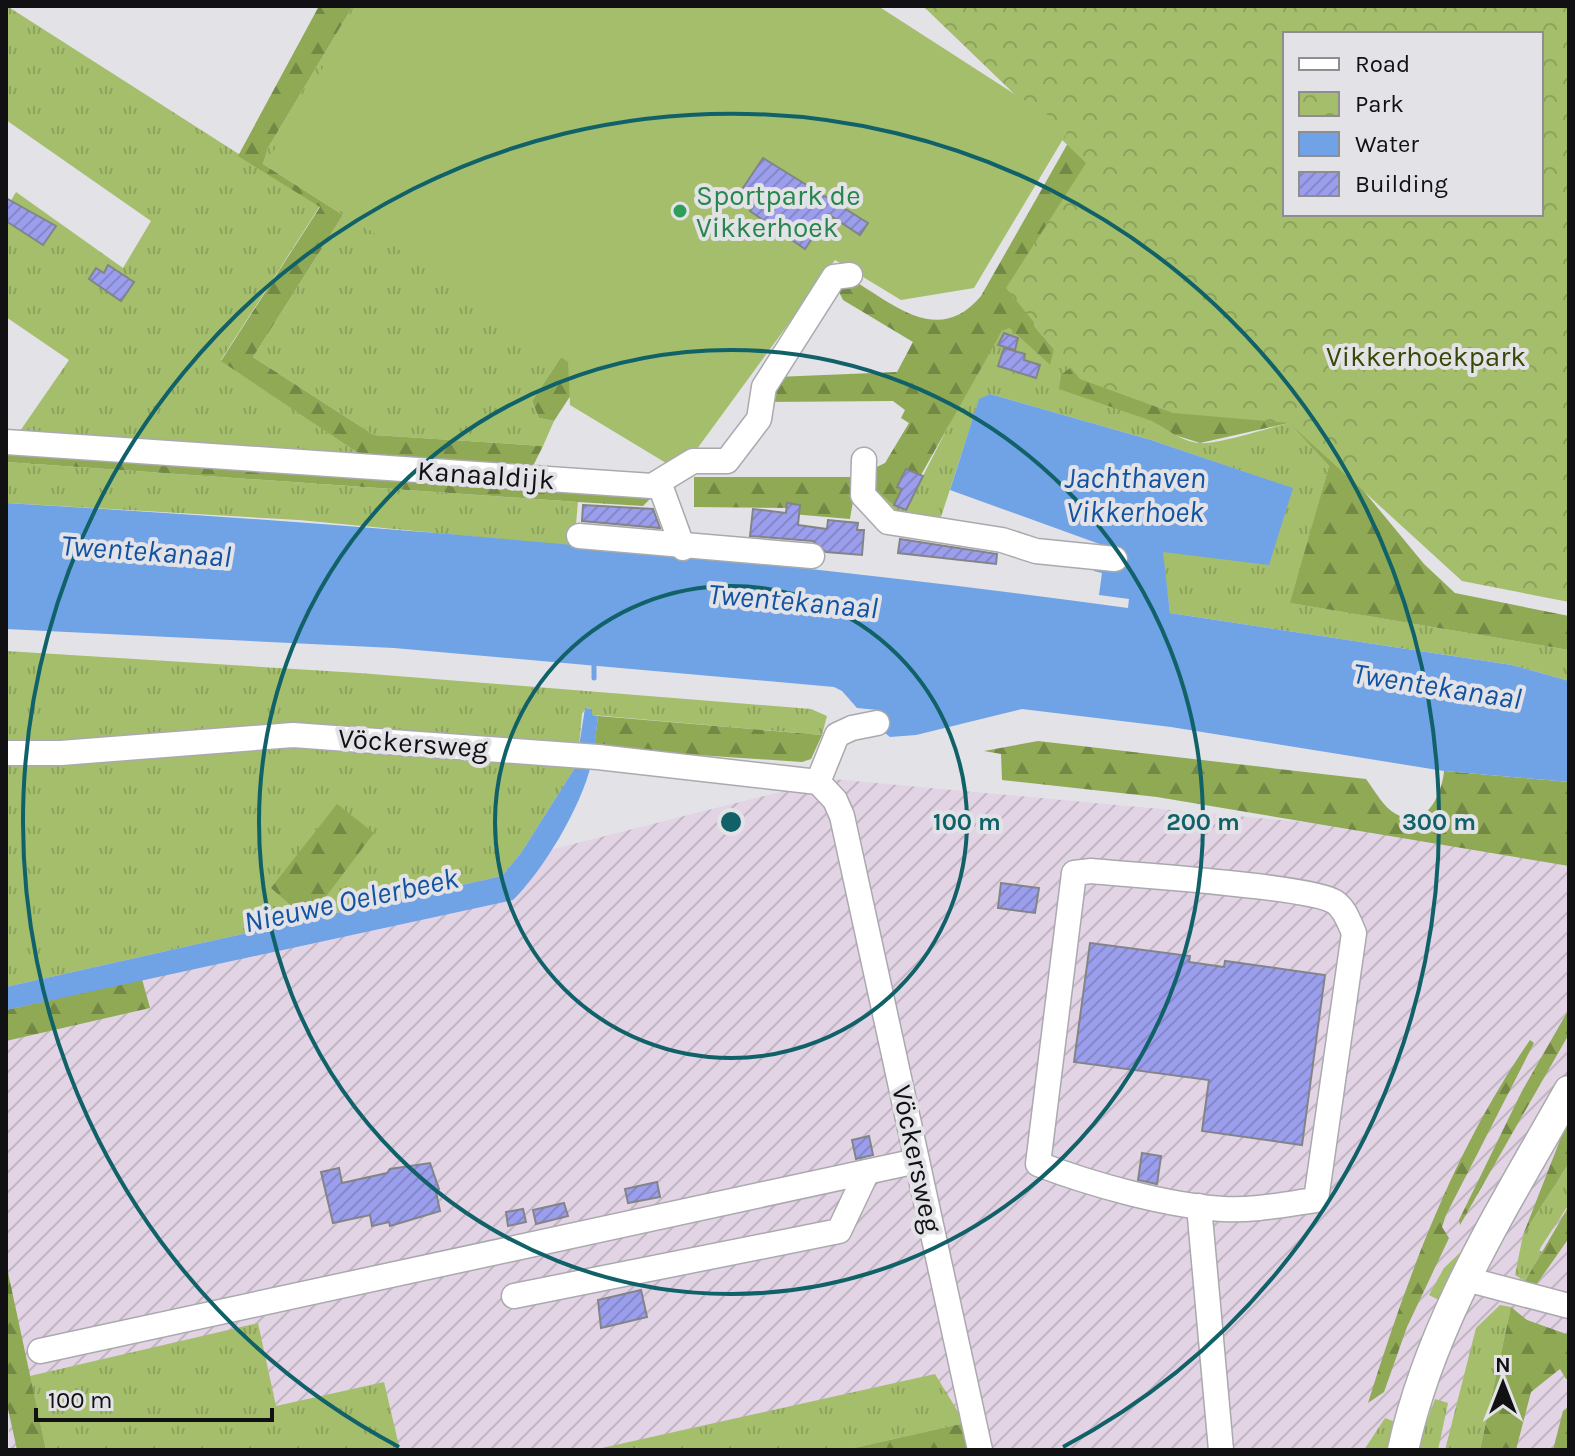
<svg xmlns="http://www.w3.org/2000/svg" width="1575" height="1456" font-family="Karla,sans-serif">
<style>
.industrial{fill:url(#industrial-furrows)}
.grass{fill:url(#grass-tufts)}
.forest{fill:url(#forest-firs)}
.park{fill:url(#park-crowns);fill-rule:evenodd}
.pitch{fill:#a4be6c}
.water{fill:#70a2e6}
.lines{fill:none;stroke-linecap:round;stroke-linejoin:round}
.stream{stroke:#70a2e6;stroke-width:5}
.building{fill:url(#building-hatch);stroke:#838488;stroke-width:2}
.minor-casing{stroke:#aaaaae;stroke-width:27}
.major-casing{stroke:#aaaaae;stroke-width:33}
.minor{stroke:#fff;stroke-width:24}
.major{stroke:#fff;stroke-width:30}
.ring{fill:none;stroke:#116169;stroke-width:4}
.leisure-dot{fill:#2e9e5b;stroke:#e2e2e7;stroke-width:3}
.labels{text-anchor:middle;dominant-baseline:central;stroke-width:8;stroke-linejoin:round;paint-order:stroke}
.leisure-label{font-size:28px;fill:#27864d;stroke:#e2e2e7;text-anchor:start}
.park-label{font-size:28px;fill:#384807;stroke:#e2e2e7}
.street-label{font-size:28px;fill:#111012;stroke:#e2e2e7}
.water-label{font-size:30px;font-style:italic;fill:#1253a3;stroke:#e2e2e7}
.centre{fill:#116169;stroke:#e2e2e7;stroke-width:4}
.ring-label{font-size:24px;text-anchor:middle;font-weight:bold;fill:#116169;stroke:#e2e2e7;stroke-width:8;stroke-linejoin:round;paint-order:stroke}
</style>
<defs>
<pattern id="industrial-furrows" width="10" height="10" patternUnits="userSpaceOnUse" patternTransform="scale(2)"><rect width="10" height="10" fill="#e2d3e5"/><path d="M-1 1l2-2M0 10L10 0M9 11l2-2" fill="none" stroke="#c1b4c3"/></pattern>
<pattern id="grass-tufts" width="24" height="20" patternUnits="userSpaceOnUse" patternTransform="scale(2)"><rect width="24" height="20" fill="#a4be6c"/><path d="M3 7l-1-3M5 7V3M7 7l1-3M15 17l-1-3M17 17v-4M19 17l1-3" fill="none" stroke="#8ca25d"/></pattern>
<pattern id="forest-firs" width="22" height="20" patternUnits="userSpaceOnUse" patternTransform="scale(2)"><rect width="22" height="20" fill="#8fa955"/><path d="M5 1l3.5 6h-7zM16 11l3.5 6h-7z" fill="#738845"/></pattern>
<pattern id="park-crowns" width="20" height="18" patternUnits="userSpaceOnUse" patternTransform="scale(2)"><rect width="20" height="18" fill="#a4be6c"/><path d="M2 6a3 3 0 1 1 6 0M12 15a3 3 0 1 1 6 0" fill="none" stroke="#8ca25d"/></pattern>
<pattern id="building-hatch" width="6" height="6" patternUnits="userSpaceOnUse" patternTransform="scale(2)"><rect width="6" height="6" fill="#9b9eed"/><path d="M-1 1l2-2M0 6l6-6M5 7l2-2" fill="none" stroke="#8487ca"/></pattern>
</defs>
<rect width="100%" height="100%" fill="#e2e2e7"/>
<polygon class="industrial" points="832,779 1413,832 1569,855 1569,1450 9,1450 6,987"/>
<g class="grass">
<polygon points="7,6 320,206 221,360 367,459 18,434 69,360 6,317 6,209 16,192 123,268 151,221 6,120"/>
<polygon points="353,6 486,6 569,345 532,401 539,418 554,421 543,446 374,435 253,357 343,215 263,164 268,148"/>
<path d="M 1033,317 C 1066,346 1159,440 1199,443 C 1218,445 1268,428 1289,423 L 1329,466 L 1291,603 L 1569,650 L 1569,681 L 1512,665 L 1170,613 L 1162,552 L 1292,488 L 1151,440 L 990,394 L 979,400 L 941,517 L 869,509 L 867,484 L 905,511 L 972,380 L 1002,331 L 1008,327 L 1049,364 L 1054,349 L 1035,327 Z"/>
<polygon points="6,462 578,502 574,546 299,520 6,503"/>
<polygon points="6,651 359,673 811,709 827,716 822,735 592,715 592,709 586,708 582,714 579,747 6,746"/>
<polygon points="303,748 576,766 521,853 502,876 6,987 6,764 101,763 209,749"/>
<polygon points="1569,1163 1569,1204 1539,1250 1542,1252 1525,1281 1515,1275 1523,1235"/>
<polygon points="1468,1245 1441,1301 1429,1295 1444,1268"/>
<polygon points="1500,1305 1511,1307 1480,1450 1445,1450 1476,1328"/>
<polygon points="258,1323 276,1406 384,1382 400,1450 46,1450 30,1376"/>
<polygon points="935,1374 965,1423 845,1450 593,1450"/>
<polygon points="1435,1399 1448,1403 1438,1450 1416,1450"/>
<polygon points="1385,1418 1393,1421 1389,1450 1364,1450"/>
</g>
<g class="forest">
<polygon points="319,6 353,6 268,148 263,164 343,215 253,357 374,435 543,446 531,470 367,459 221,361 320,207 238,156"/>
<path d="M 1068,143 L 1079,146 L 1424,564 L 1455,593 L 1569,616 L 1569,650 L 1290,603 L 1329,466 L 1289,423 L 1200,443 L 1175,435 L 1152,421 L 1059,389 L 1061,375 L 1074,365 L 1033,317 L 1035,327 L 1054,349 L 1050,365 L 1009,328 L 1002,331 L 921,475 L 913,471 L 897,486 L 902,489 L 894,505 L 868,484 L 865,502 L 853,501 L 850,519 L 792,514 L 792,508 L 694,507 L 694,477 L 856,477 L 885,463 L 909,423 L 901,418 L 905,410 L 893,401 L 764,402 L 776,377 L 897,372 L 913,342 L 843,300 L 835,284 L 851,279 C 894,304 938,347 981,296 Z"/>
<polygon points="678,231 554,421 539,418 532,401 569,345"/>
<polygon points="6,448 656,493 643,506 578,502 6,462"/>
<polygon points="598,716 822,735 811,759 802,762 594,748"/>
<path d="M 1038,741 L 1366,779 C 1375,791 1384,808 1396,814 C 1426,831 1442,794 1444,771 L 1569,782 L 1569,866 L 1157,797 L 1002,780 L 1001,754 L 984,751 Z"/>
<polygon points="337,804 374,833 324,899 294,908 271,888"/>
<polygon points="142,979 150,1008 6,1041 6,1010"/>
<polygon points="1569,1009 1569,1034 1460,1225 1459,1220 1522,1091"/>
<path d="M 1530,1040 L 1534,1043 L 1446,1215 L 1442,1227 L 1449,1238 L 1407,1327 L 1384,1392 L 1368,1403 C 1408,1275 1453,1152 1530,1040 Z"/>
<polygon points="1569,1117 1569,1163 1523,1235"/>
<polygon points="1569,1206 1569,1238 1536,1285 1525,1281"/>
<polygon points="6,1263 46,1450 17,1450 6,1400"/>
<polygon points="1511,1307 1527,1320 1569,1335 1569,1378 1566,1379 1560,1369 1531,1392 1516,1450 1480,1450"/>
<polygon points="1569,1406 1569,1450 1553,1450 1563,1411"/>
<polygon points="965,1423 971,1450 845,1450"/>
</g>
<path class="park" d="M 923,6 L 1569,6 L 1569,602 L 1462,581 L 1289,423 L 1173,413 L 1080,379 L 1006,288 L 1086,163 ZM 1285,34 L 1541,34 L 1541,214 L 1285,214 Z"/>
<polygon class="pitch" points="359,6 878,6 1069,129 974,288 901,300 835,260 694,453 671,466 570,405 568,362 267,162"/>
<g class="water">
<path d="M 990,394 L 1151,440 L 1293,488 L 1269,565 L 1163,552 L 1170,613 L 1512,665 L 1569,681 L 1569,782 L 1444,771 L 1171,727 L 1022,709 L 916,735 L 890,737 L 885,733 L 878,710 L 857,708 L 842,691 L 834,687 L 394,648 L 6,629 L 6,503 C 383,525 755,557 1128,608 L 1129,599 L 1099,595 L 1102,573 L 1094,571 L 1095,562 L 1116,550 L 950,490 L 979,399 Z"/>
<path d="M 585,708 L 592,709 L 592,715 L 598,716 C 596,732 595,749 591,765 C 581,807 543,871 513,900 L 6,1010 L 6,987 L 502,876 L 521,853 L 576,766 Z"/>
</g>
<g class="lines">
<polyline class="stream" points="594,678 594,666"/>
</g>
<g class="building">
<polygon points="763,158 868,223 860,235 828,214 805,249 750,211 753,207 737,197"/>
<polygon points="6,198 56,226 43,245 6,221"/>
<polygon points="108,265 134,282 121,301 89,279 96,268 104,273"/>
<polygon points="1004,333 1018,338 1015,350 998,345"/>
<polygon points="1004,348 1025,354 1024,360 1040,365 1036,378 998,366"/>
<polygon points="906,469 923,476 906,510 894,505 902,489 897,487"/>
<polygon points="787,503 800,505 798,525 827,529 828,520 858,523 857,530 864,530 862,555 826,552 813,541 750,536 753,509 786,513"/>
<polygon points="583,505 653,509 660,528 582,521"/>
<polygon points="900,539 997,554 996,564 898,553"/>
<polygon points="1001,883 1039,888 1035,913 998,908"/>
<polygon points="1090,943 1190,956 1189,962 1224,967 1225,961 1325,975 1302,1145 1202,1131 1209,1080 1074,1062"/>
<polygon points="869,1136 873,1155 856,1159 852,1140"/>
<polygon points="1142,1153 1161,1156 1157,1184 1138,1180"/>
<polygon points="430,1163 439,1189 436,1192 440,1211 390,1226 389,1222 372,1226 370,1215 333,1223 321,1172 339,1168 342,1183 387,1173 390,1169"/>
<polygon points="657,1182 660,1197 628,1203 625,1189"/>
<polygon points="564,1203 568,1216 536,1224 533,1210"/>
<polygon points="523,1209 526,1222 508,1226 506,1212"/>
<polygon points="641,1290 647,1317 601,1328 598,1300"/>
</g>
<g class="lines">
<g class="minor-casing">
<g id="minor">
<polyline points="6,442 652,486 693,461 727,461 759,419 764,387 834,277 850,275"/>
<polyline points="864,460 863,495 888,522 1002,540 1036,551 1115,559"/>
<polyline points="660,485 683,548"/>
<polyline points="579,536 812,556"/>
<polyline points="6,753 61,753 293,735 598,757 818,782 835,800 842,816 980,1450"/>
<polyline points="818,782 837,735 852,728 877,723"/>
<path d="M 1091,871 C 1132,875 1311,886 1335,902 C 1345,909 1349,922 1354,933 L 1316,1200 C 1286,1204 1253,1211 1223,1209 C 1168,1206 1090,1184 1038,1164 L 1074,873 Z"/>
<polyline points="1199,1206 1221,1450"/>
<polyline points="1466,1279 1569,1306"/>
<polyline points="514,1296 839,1231 867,1172"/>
<polyline points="40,1351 917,1161"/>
</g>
</g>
<g class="major-casing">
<path id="major" d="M 1403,1450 C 1431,1320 1505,1205 1569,1091"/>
</g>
<use href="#minor" class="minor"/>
<use href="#major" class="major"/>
</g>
<g class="ring">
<circle cx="731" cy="822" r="236"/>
<circle cx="731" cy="822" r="472"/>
<path d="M399 1447A708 708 0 1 1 1063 1447"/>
</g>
<circle class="leisure-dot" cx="680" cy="211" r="8"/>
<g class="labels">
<g class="leisure-label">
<text x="696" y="195">Sportpark de<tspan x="696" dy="32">Vikkerhoek</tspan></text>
</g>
<g class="park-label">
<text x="1426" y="356">Vikkerhoekpark</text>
</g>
<g class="street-label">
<text transform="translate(486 475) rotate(4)">Kanaaldijk</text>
<text transform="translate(413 743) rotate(4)">Vöckersweg</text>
<text transform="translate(917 1159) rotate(78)">Vöckersweg</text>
</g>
<g class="water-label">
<text x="1135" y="478">Jachthaven<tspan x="1135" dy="34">Vikkerhoek</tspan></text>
<text transform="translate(146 551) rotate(4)">Twentekanaal</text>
<text transform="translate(793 601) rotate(5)">Twentekanaal</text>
<text transform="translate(1437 686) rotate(9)">Twentekanaal</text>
<text transform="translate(351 900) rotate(-12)">Nieuwe Oelerbeek</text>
</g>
</g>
<circle cx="731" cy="822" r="12" class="centre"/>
<g class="ring-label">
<text x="967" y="830">100 m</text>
<text x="1203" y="830">200 m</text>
<text x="1439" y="830">300 m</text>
</g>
<rect width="1575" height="1456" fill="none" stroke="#111012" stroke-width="16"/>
<rect x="1283" y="32" width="260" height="184" fill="#e2e2e7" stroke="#8e8e92" stroke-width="2"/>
<rect x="1299" y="58" width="40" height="12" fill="#ffffff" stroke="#8e8e92" stroke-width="2"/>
<text x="1355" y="72" font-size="24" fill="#111012">Road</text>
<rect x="1299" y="92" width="40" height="24" fill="url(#park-crowns)" stroke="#8e8e92" stroke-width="2"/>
<text x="1355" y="112" font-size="24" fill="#111012">Park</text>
<rect x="1299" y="132" width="40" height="24" fill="#70a2e6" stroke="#8e8e92" stroke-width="2"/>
<text x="1355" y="152" font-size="24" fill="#111012">Water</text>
<rect x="1299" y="172" width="40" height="24" fill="url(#building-hatch)" stroke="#8e8e92" stroke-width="2"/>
<text x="1355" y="192" font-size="24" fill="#111012">Building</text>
<g transform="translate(1503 1384)" stroke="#e2e2e7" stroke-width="6" paint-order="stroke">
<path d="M0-6L14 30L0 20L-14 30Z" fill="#111012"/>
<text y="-12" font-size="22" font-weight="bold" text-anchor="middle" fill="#111012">N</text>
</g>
<path d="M36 1408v12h236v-12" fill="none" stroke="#111012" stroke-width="4"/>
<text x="48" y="1408" font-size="24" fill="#111012" stroke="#e2e2e7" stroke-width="6" paint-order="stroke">100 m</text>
</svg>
